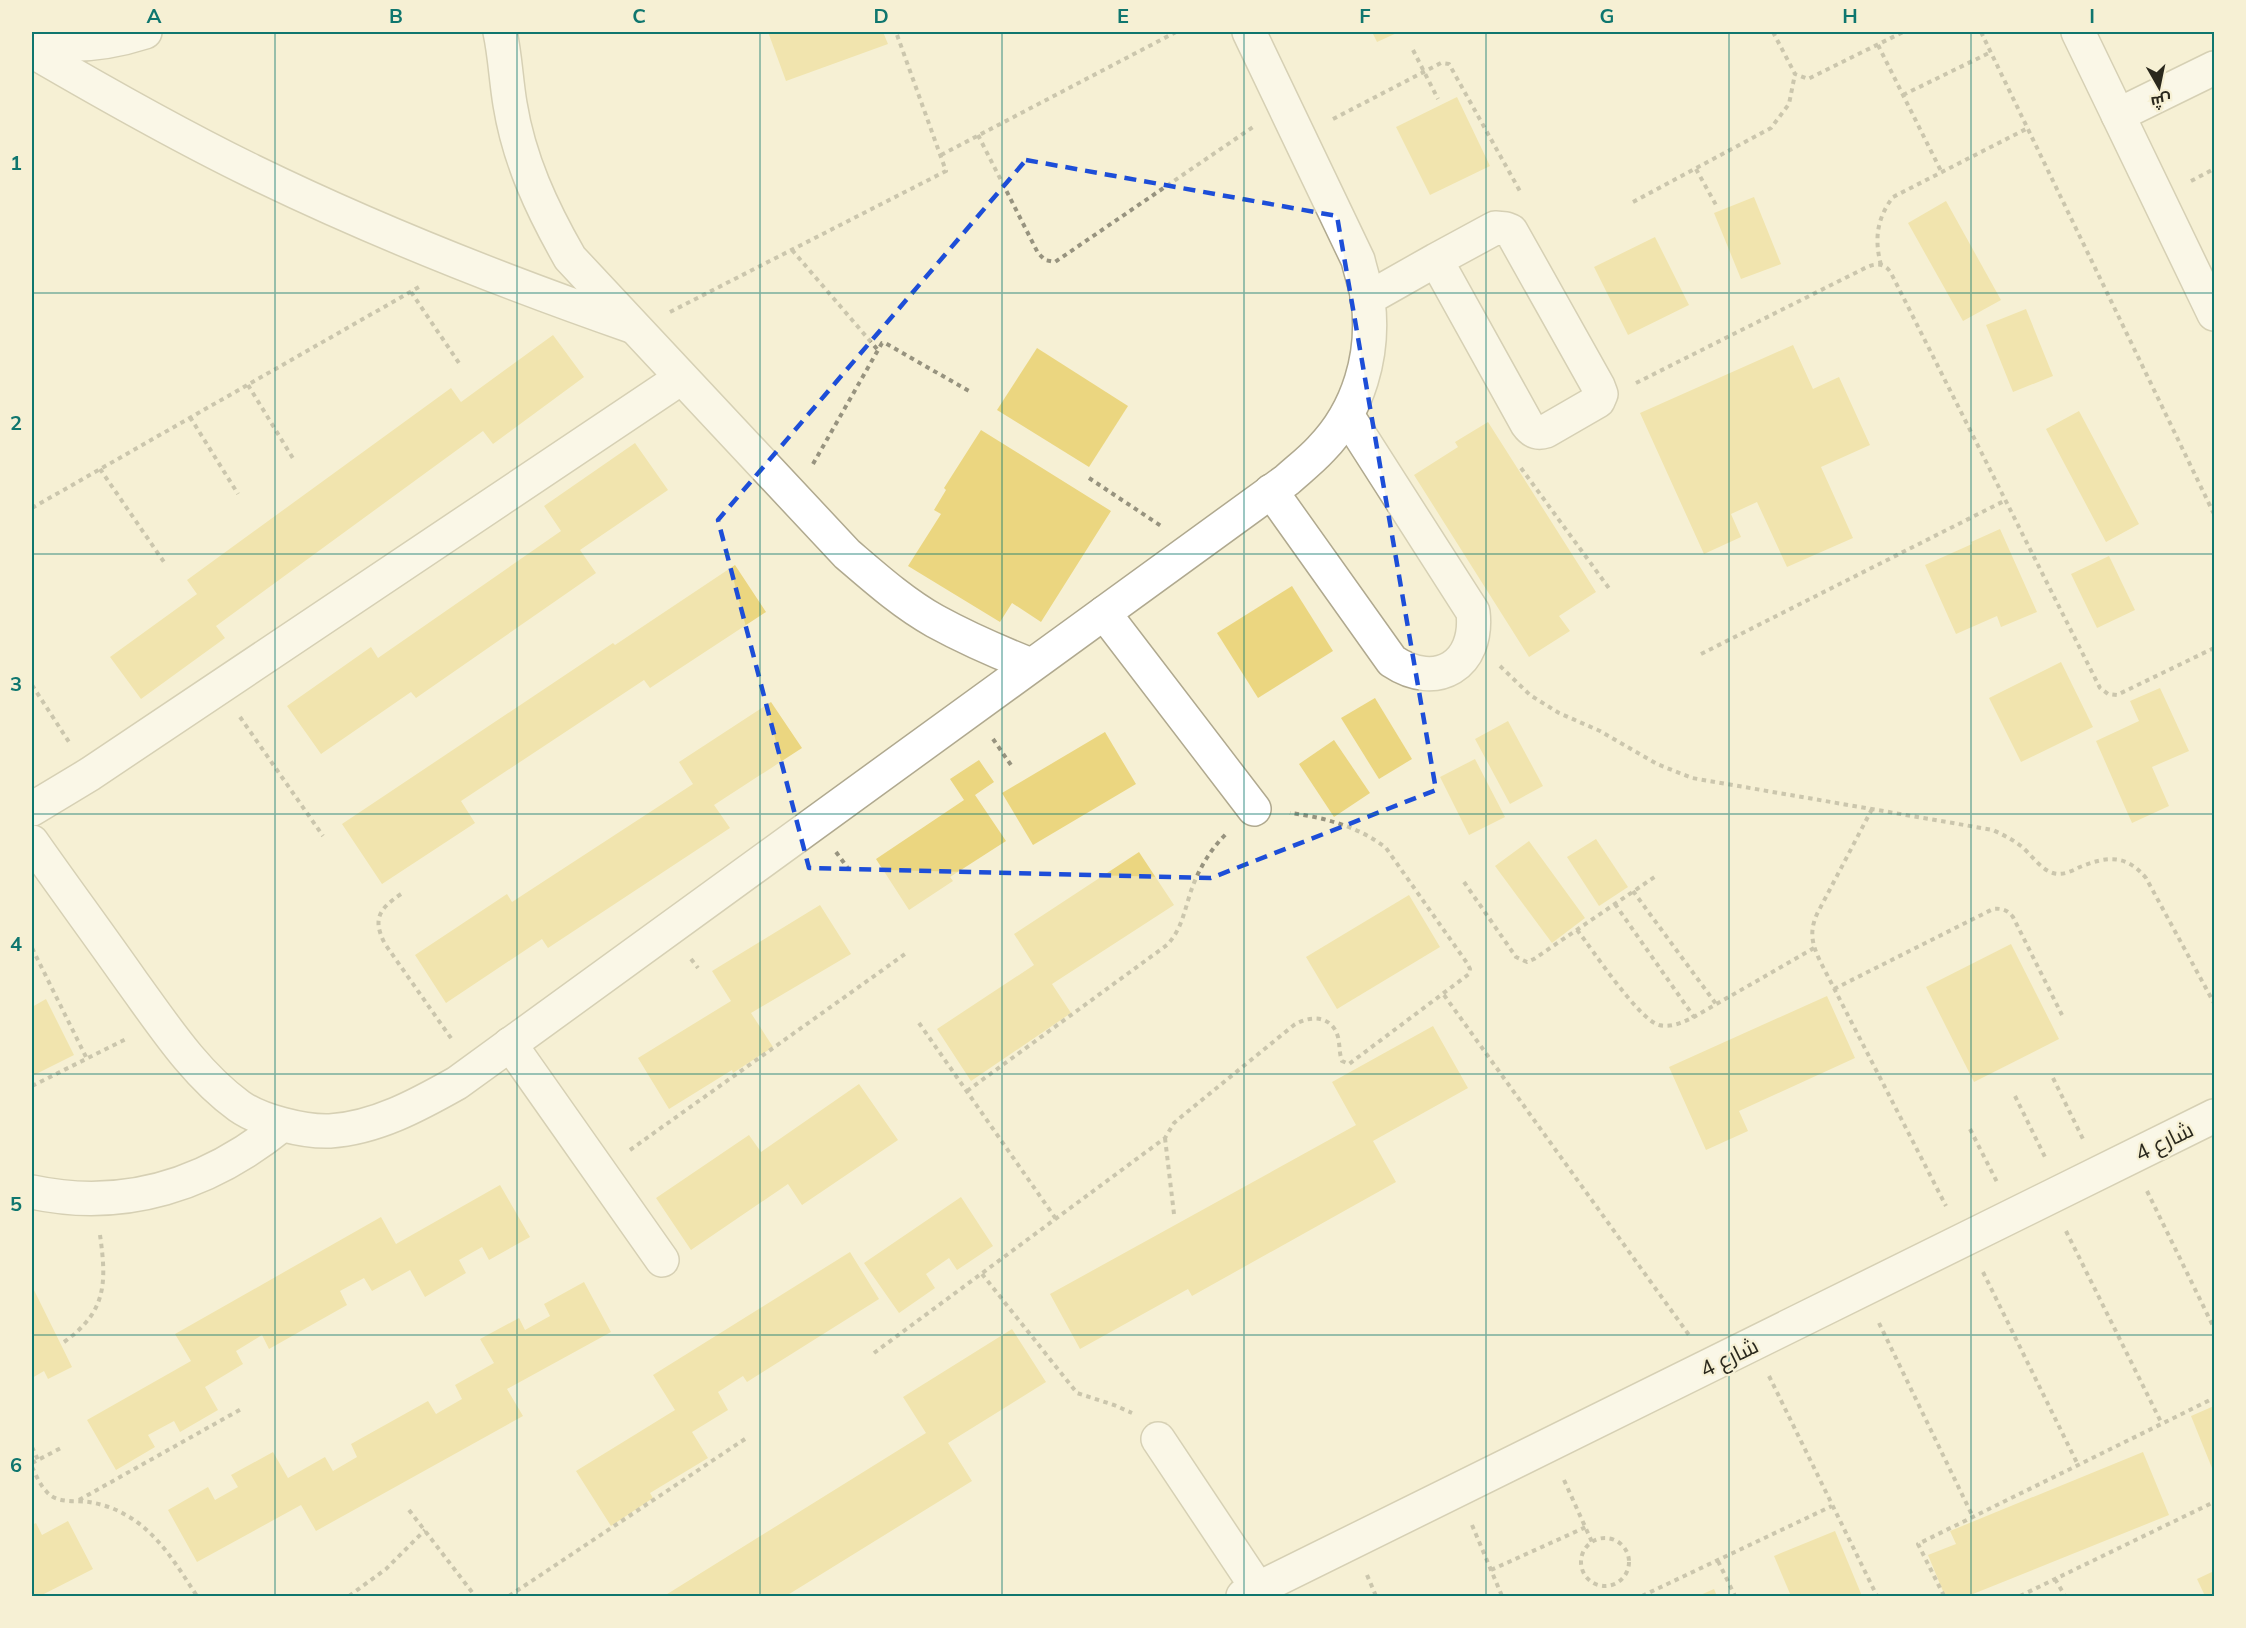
<svg xmlns="http://www.w3.org/2000/svg" width="2246" height="1628" font-family="Mulish,Cairo,sans-serif">
<style>
.building{fill:#ebd680}
.lines{fill:none;stroke-linecap:round;stroke-linejoin:round}
.minor-casing{stroke:#b0a98f;stroke-width:36}
.path{stroke:#97937f;stroke-width:4;stroke-dasharray:4.5 4.5;stroke-linecap:butt}
.minor{stroke:#fff;stroke-width:33}
.marked{fill:none;stroke:#1d4ed8;stroke-width:4.5;stroke-dasharray:12 8;stroke-linejoin:round}
.grid{fill:none;stroke:#0f766e;stroke-width:1.5;stroke-opacity:0.55}
.labels{text-anchor:middle;dominant-baseline:central;stroke-width:4.5;stroke-linejoin:round;paint-order:stroke}
.street-label{font-size:22px;fill:#2a281d;stroke:#f6f0d4}
.neatline{fill:none;stroke:#0f766e;stroke-width:2}
.grid-label{font-size:20px;text-anchor:middle;font-weight:bold;fill:#0f766e}
</style>
<rect width="100%" height="100%" fill="#f6f0d4"/>
<g class="building">
<polygon points="768,32 883,32 888,44 786,81"/>
<polygon points="1372,32 1399,32 1377,42"/>
<polygon points="1457,97 1490,166 1430,195 1396,127"/>
<polygon points="1754,197 1781,264 1741,279 1714,213"/>
<polygon points="1946,201 2001,300 1963,321 1908,223"/>
<polygon points="1655,237 1689,305 1628,335 1594,267"/>
<polygon points="2026,309 2053,376 2013,392 1986,325"/>
<polygon points="553,335 584,377 493,444 483,431 216,626 225,638 141,699 110,657 197,594 187,580 451,388 461,402"/>
<polygon points="1793,345 1813,389 1839,377 1870,445 1821,467 1853,538 1787,567 1757,502 1731,514 1741,537 1704,554 1640,413"/>
<polygon points="1037,348 1128,406 1089,467 997,410"/>
<polygon points="2079,411 2139,524 2106,542 2046,429"/>
<polygon points="1488,422 1596,592 1559,616 1570,631 1529,657 1414,475 1458,447 1455,442"/>
<polygon points="981,430 1111,511 1041,622 1012,603 1000,622 908,566 941,514 934,510 946,490 944,488"/>
<polygon points="635,443 668,490 580,550 596,573 416,698 411,692 321,754 287,706 371,647 378,658 561,531 544,506"/>
<polygon points="2000,529 2037,612 2001,627 1997,616 1956,634 1925,565 1972,544 1971,542"/>
<polygon points="2109,556 2135,610 2097,628 2071,574"/>
<polygon points="735,565 766,612 650,688 644,680 461,801 475,823 382,884 342,824 613,643 615,645"/>
<polygon points="1292,586 1333,651 1258,698 1217,633"/>
<polygon points="2061,662 2093,727 2021,762 1989,698"/>
<polygon points="2160,688 2189,751 2152,767 2169,806 2132,823 2096,741 2139,721 2130,701"/>
<polygon points="1375,698 1412,759 1379,779 1341,718"/>
<polygon points="771,702 802,748 714,805 730,828 548,948 542,939 446,1003 415,955 507,894 512,902 693,784 679,762"/>
<polygon points="1508,721 1543,786 1510,804 1475,739"/>
<polygon points="1105,732 1136,784 1033,845 1002,793"/>
<polygon points="1334,740 1370,793 1334,817 1299,764"/>
<polygon points="1475,759 1505,817 1469,835 1440,777"/>
<polygon points="979,760 994,782 975,795 1006,841 950,877 953,881 909,910 876,859 964,800 950,779"/>
<polygon points="1596,839 1628,887 1599,906 1567,857"/>
<polygon points="1529,841 1585,918 1552,943 1495,866"/>
<polygon points="1139,852 1174,905 1052,984 1071,1013 971,1081 937,1029 1034,965 1014,934"/>
<polygon points="1409,895 1440,947 1337,1009 1306,957"/>
<polygon points="820,905 851,954 751,1013 773,1047 733,1073 732,1070 669,1109 638,1058 731,1001 712,971"/>
<polygon points="2011,944 2059,1039 1974,1082 1926,987"/>
<polygon points="1827,996 1855,1058 1739,1111 1748,1131 1706,1150 1669,1067"/>
<polygon points="46,999 74,1055 32,1076 32,1007"/>
<polygon points="1433,1026 1468,1088 1373,1141 1396,1182 1192,1296 1188,1289 1080,1349 1050,1294 1356,1125 1332,1082"/>
<polygon points="859,1084 898,1140 802,1205 788,1184 691,1250 656,1198 749,1135 761,1152"/>
<polygon points="500,1185 530,1237 489,1260 482,1247 459,1260 466,1273 425,1297 410,1270 372,1291 364,1278 340,1291 347,1305 269,1349 262,1335 236,1351 243,1364 205,1387 218,1410 180,1432 174,1421 148,1435 155,1447 116,1470 87,1420 191,1361 175,1334 381,1217 396,1244"/>
<polygon points="961,1197 993,1246 957,1270 949,1258 926,1274 935,1288 899,1313 864,1263"/>
<polygon points="850,1252 879,1299 747,1382 743,1376 718,1392 728,1410 692,1432 708,1458 650,1493 653,1498 611,1526 576,1471 675,1410 653,1375"/>
<polygon points="584,1282 611,1332 507,1389 523,1416 316,1531 301,1505 197,1562 168,1510 208,1487 215,1500 238,1487 231,1475 273,1452 288,1478 325,1457 333,1471 357,1457 351,1444 428,1401 436,1414 462,1399 455,1385 494,1363 480,1339 519,1318 525,1330 550,1316 544,1304"/>
<polygon points="32,1286 72,1367 48,1379 44,1371 32,1378"/>
<polygon points="1012,1329 1046,1382 948,1443 972,1481 786,1596 664,1596 926,1433 903,1397"/>
<polygon points="2214,1406 2214,1473 2191,1416"/>
<polygon points="2143,1452 2169,1515 1968,1596 1945,1596 1928,1555 1956,1544 1950,1531"/>
<polygon points="68,1521 93,1569 40,1596 32,1596 32,1525 36,1523 42,1535"/>
<polygon points="1835,1531 1862,1596 1791,1596 1774,1556"/>
<polygon points="2214,1571 2214,1596 2205,1596 2197,1579"/>
<polygon points="1714,1589 1717,1596 1698,1596"/>
</g>
<g class="lines">
<g class="minor-casing">
<g id="minor">
<path d="M 500,32 C 505,55 506,80 510,104 C 519,160 542,209 570,258 L 847,554 C 875,578 903,603 935,621 C 966,638 998,652 1031,665"/>
<polyline points="2078,32 2214,314"/>
<path d="M 32,41 C 70,48 108,44 145,32"/>
<path d="M 32,51 C 104,93 176,134 252,171 C 375,231 502,281 631,326"/>
<polyline points="2118,115 2214,68"/>
<path d="M 1367,299 L 1436,260 L 1527,424 C 1532,431 1537,434 1546,431 L 1598,401 L 1601,394 L 1598,386 L 1511,231 L 1506,229 L 1495,228 L 1436,260"/>
<path d="M 1271,491 L 1392,661 C 1437,691 1479,665 1473,612 L 1347,415"/>
<polyline points="1104,613 1254,809"/>
<polyline points="32,809 90,774 681,378"/>
<path d="M 32,842 C 65,889 99,935 132,982 C 164,1026 195,1074 239,1106 C 260,1121 304,1132 330,1131 C 376,1128 418,1105 457,1083 L 1287,480 C 1298,470 1311,460 1321,449 C 1359,410 1375,354 1368,300 C 1366,287 1361,273 1358,260 L 1249,32"/>
<polyline points="510,1044 662,1260"/>
<path d="M 32,1192 C 125,1212 209,1184 282,1125"/>
<polyline points="1158,1439 1258,1589"/>
<polyline points="1243,1596 2214,1116"/>
</g>
</g>
<g class="path">
<polyline points="1773,32 1795,74 1808,79 1903,32"/>
<polyline points="1981,32 2214,514"/>
<polyline points="1878,45 1942,173"/>
<polyline points="1413,50 1438,99"/>
<polyline points="1903,95 1991,52"/>
<polyline points="1333,119 1441,63 1449,64 1521,193"/>
<polyline points="978,135 1038,253 1045,260 1055,262 1253,127"/>
<polyline points="941,155 1176,32"/>
<polyline points="1696,169 1716,205"/>
<polyline points="2191,181 2214,169"/>
<polyline points="1633,202 1771,128 1789,104 1795,74"/>
<polyline points="792,250 877,349"/>
<path d="M 1881,265 C 1874,239 1877,218 1893,197 L 2028,128"/>
<polyline points="411,292 461,366"/>
<polyline points="670,312 946,171 896,32"/>
<path d="M 1636,383 L 1867,267 C 1876,263 1885,263 1891,273 L 2100,688 L 2108,694 L 2117,695 L 2214,648"/>
<polyline points="248,385 294,460"/>
<polyline points="190,417 238,494"/>
<polyline points="813,464 882,343 885,343 969,391"/>
<polyline points="1521,468 1611,591"/>
<polyline points="100,469 166,565"/>
<polyline points="1089,478 1161,526"/>
<polyline points="32,508 419,287"/>
<polyline points="1701,654 2006,500"/>
<path d="M 1500,666 L 1530,695 L 1559,713 L 1600,731 L 1657,764 L 1692,778 L 1993,830 C 2003,835 2012,839 2021,846 C 2031,854 2040,869 2053,873 C 2062,876 2072,871 2080,867 C 2107,856 2126,854 2146,878 L 2214,1003"/>
<polyline points="32,685 69,742"/>
<polyline points="240,717 323,836"/>
<polyline points="993,739 1013,768"/>
<path d="M 1872,809 L 1817,914 C 1809,932 1812,944 1820,961 L 1946,1206"/>
<polyline points="836,852 850,871"/>
<polyline points="1464,882 1516,957 1527,962 1534,959 1656,876"/>
<polyline points="1633,891 1716,1004"/>
<path d="M 401,894 C 379,909 372,919 385,944 L 453,1041"/>
<polyline points="1615,904 1694,1017"/>
<path d="M 1577,930 C 1593,950 1638,1019 1659,1025 C 1672,1028 1683,1022 1694,1017 L 1814,948"/>
<polyline points="32,948 87,1059"/>
<polyline points="691,959 698,968"/>
<path d="M 1834,989 L 1993,909 C 2002,908 2008,910 2013,917 L 2062,1015"/>
<polyline points="1444,995 1689,1335"/>
<polyline points="919,1023 1056,1219"/>
<polyline points="2053,1078 2083,1139"/>
<polyline points="32,1086 128,1038"/>
<path d="M 967,1091 L 1167,945 C 1181,930 1184,913 1190,894 C 1197,872 1209,851 1226,834"/>
<polyline points="2015,1096 2045,1157"/>
<polyline points="1970,1129 1997,1182"/>
<polyline points="1165,1138 1174,1214"/>
<polyline points="630,1150 905,954"/>
<polyline points="2147,1191 2214,1328"/>
<polyline points="2066,1231 2162,1424"/>
<polyline points="1983,1272 2078,1465"/>
<polyline points="982,1274 1077,1393 1114,1405 1132,1413"/>
<polyline points="1879,1323 1973,1517"/>
<path d="M 64,1342 C 106,1312 107,1284 100,1235"/>
<path d="M 874,1353 L 1165,1138 L 1174,1123 L 1181,1117 L 1294,1025 C 1310,1015 1332,1015 1338,1037 C 1340,1045 1339,1053 1342,1061 L 1349,1064 L 1469,974 L 1470,969 L 1467,963 L 1386,848 C 1360,827 1323,817 1290,813"/>
<polyline points="1769,1376 1877,1596"/>
<polyline points="32,1447 38,1460"/>
<polyline points="32,1463 61,1448"/>
<path d="M 32,1467 C 36,1475 40,1485 46,1491 C 56,1504 75,1500 89,1502 C 101,1504 114,1508 124,1514 C 158,1532 177,1566 197,1596"/>
<polyline points="1564,1480 1592,1542"/>
<polyline points="79,1500 243,1408"/>
<polyline points="409,1510 475,1596"/>
<polyline points="1472,1525 1502,1596"/>
<circle cx="1605" cy="1562" r="24"/>
<polyline points="1718,1561 1735,1596"/>
<polyline points="1491,1570 1586,1527"/>
<polyline points="1367,1575 1376,1596"/>
<polyline points="2055,1579 2065,1596"/>
<polyline points="349,1596 386,1569 425,1530"/>
<polyline points="509,1596 748,1437"/>
<polyline points="1642,1596 1832,1506"/>
<polyline points="1944,1596 1918,1544 2214,1398"/>
<polyline points="2020,1596 2214,1502"/>
</g>
<use href="#minor" class="minor"/>
</g>
<path d="M0 0H2246V1628H0ZM 1026,160 L 1337,216 L 1436,790 L 1211,878 L 809,868 L 718,520 Z" fill="#f6f0d4" fill-opacity=".55" fill-rule="evenodd"/>
<path class="marked" d="M 1026,160 L 1337,216 L 1436,790 L 1211,878 L 809,868 L 718,520 Z"/>
<path class="grid" d="M 275,32 L 275,1596M 517,32 L 517,1596M 760,32 L 760,1596M 1002,32 L 1002,1596M 1244,32 L 1244,1596M 1486,32 L 1486,1596M 1729,32 L 1729,1596M 1971,32 L 1971,1596M 32,293 L 2214,293M 32,554 L 2214,554M 32,814 L 2214,814M 32,1074 L 2214,1074M 32,1335 L 2214,1335"/>
<g class="labels">
<g class="street-label">
<text transform="translate(2164 1141) rotate(-26)">شارع 4</text>
<text transform="translate(1729 1357) rotate(-26)">شارع 4</text>
</g>
</g>
<rect width="2246" height="1628" fill="none" stroke="#f6f0d4" stroke-width="66"/>
<g transform="translate(2159 87) rotate(171)" stroke="#f6f0d4" stroke-width="4.5" paint-order="stroke">
<path d="M0-4.5L10 22L0 15L-10 22Z" fill="#2a281d"/>
<text y="-9" font-size="16" font-weight="bold" text-anchor="middle" fill="#2a281d">ش</text>
</g>
<rect x="33" y="33" width="2180" height="1562" class="neatline"/>
<g class="grid-label">
<text x="154" y="23">A</text>
<text x="396" y="23">B</text>
<text x="639" y="23">C</text>
<text x="881" y="23">D</text>
<text x="1123" y="23">E</text>
<text x="1365" y="23">F</text>
<text x="1607" y="23">G</text>
<text x="1850" y="23">H</text>
<text x="2092" y="23">I</text>
<text x="16" y="170">1</text>
<text x="16" y="430">2</text>
<text x="16" y="691">3</text>
<text x="16" y="951">4</text>
<text x="16" y="1211">5</text>
<text x="16" y="1472">6</text>
</g>
</svg>
